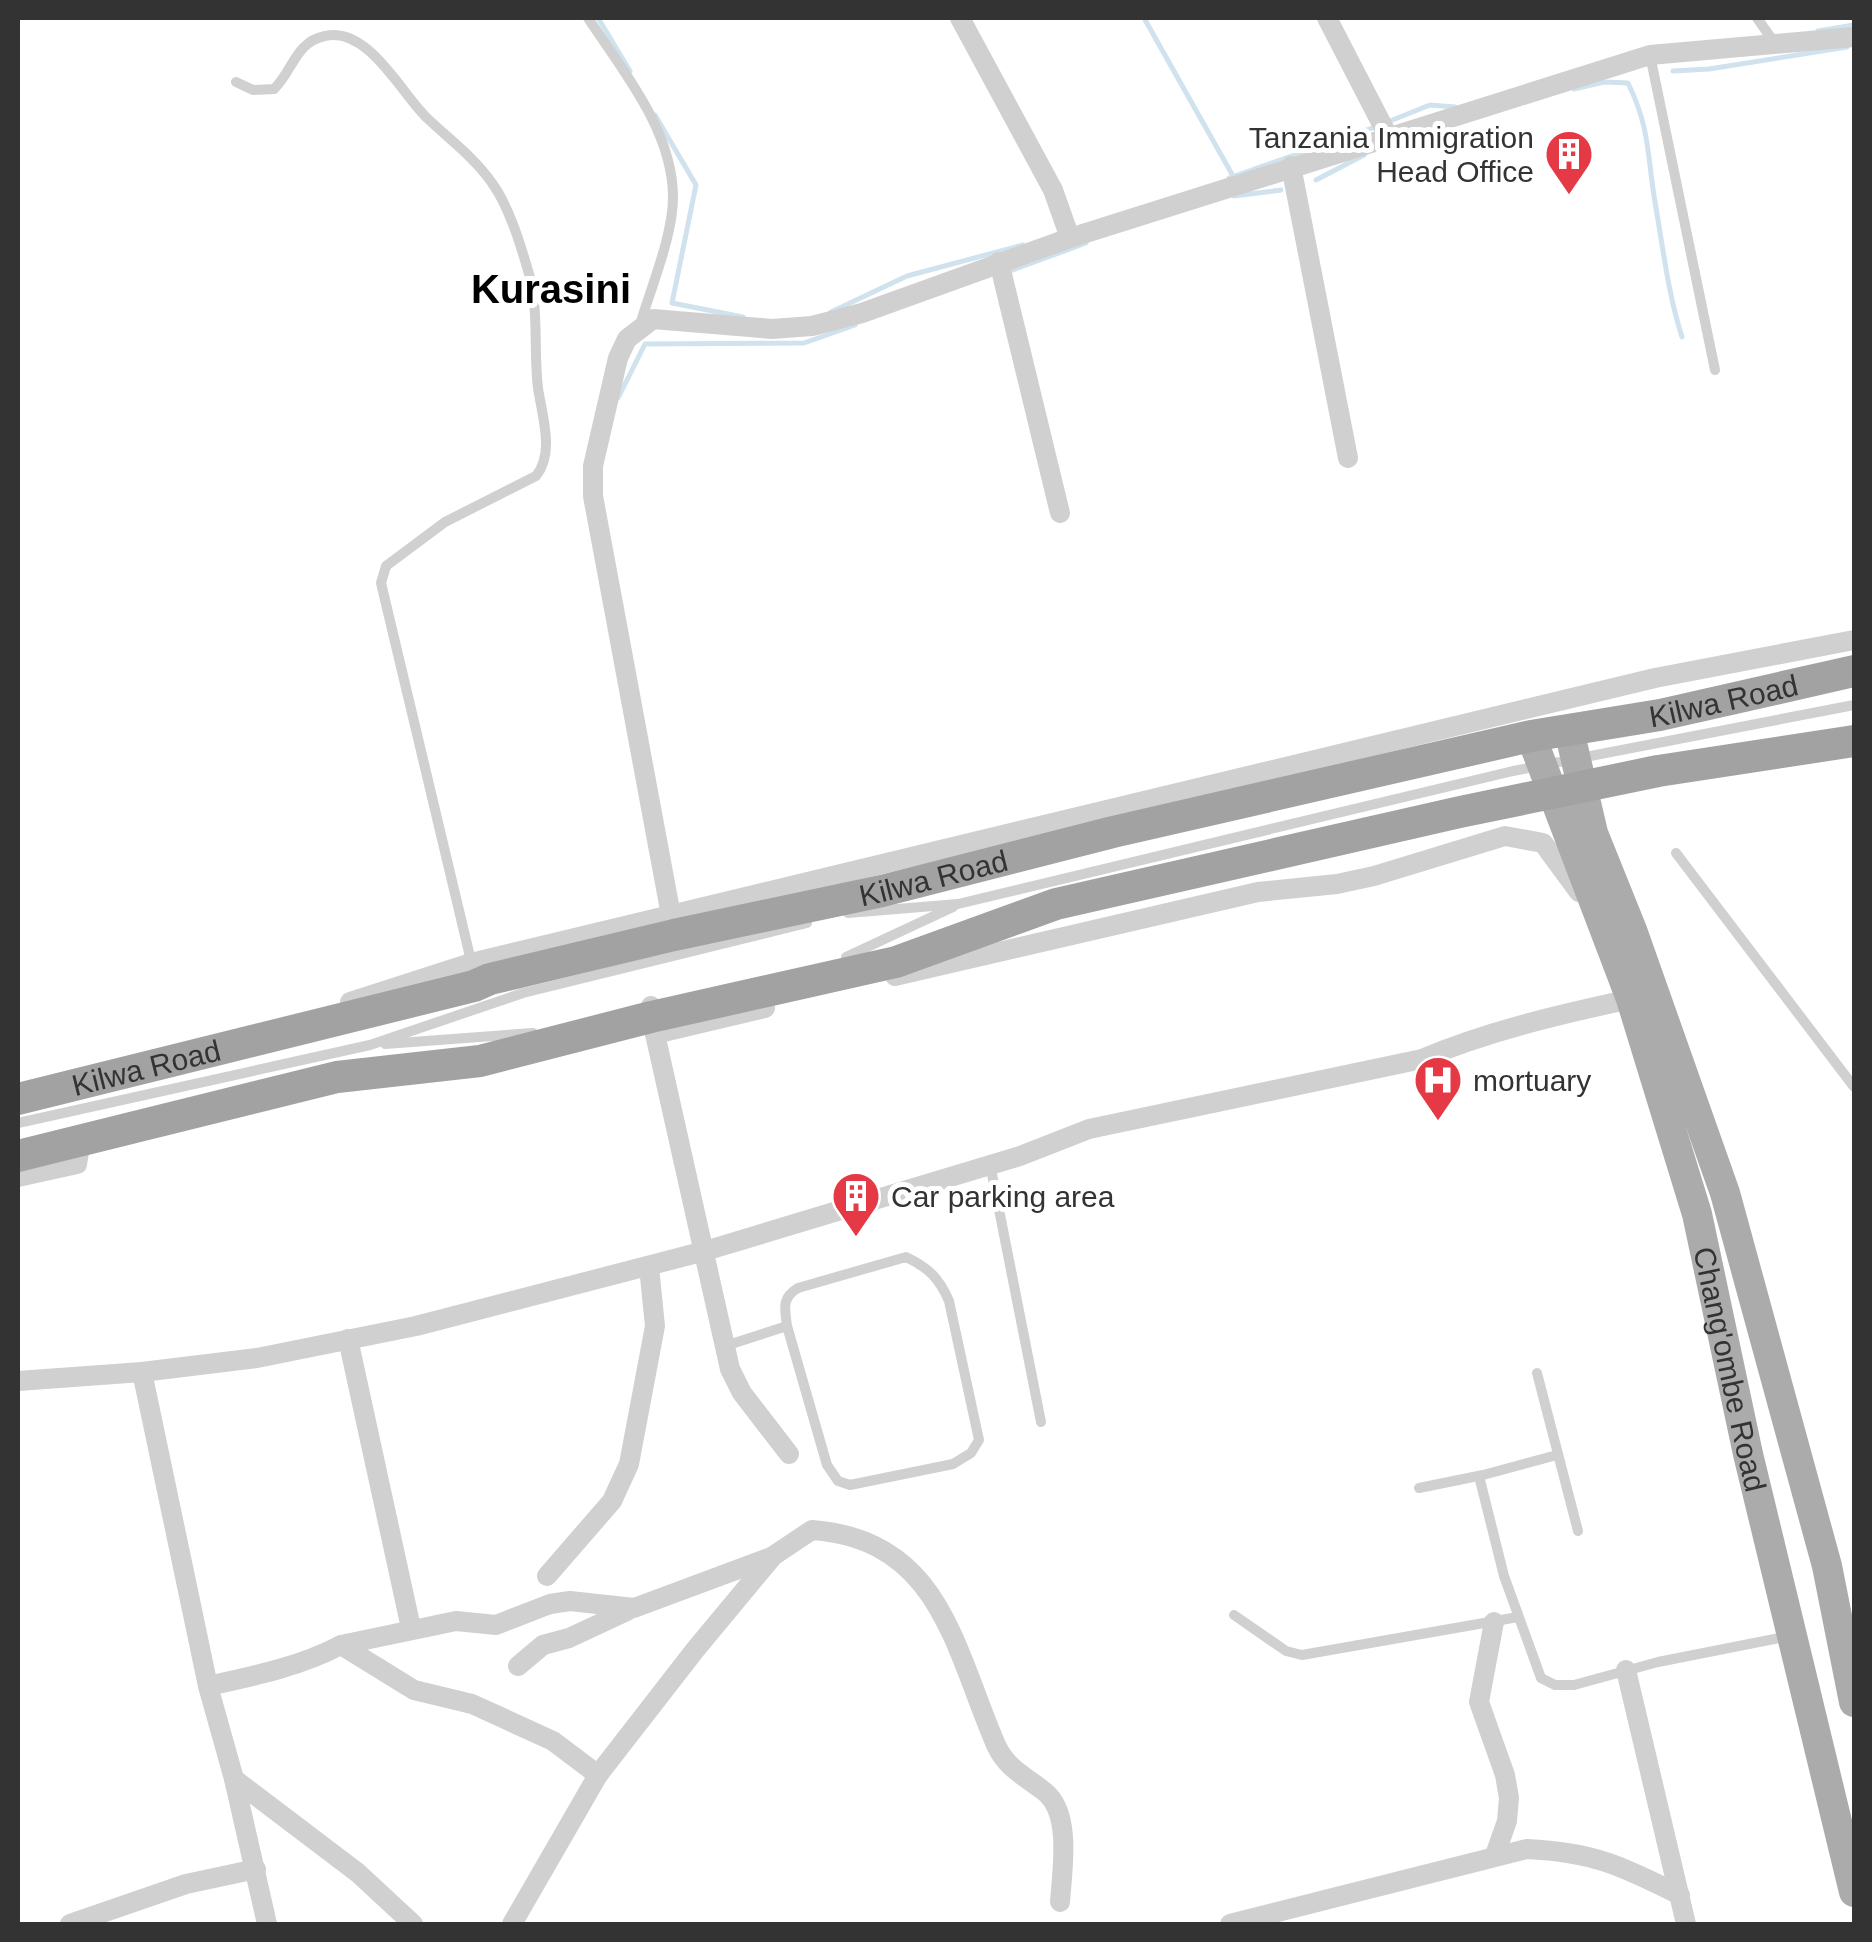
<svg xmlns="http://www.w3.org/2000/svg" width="1872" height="1942" font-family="Arial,sans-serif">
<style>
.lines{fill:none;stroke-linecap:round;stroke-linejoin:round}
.stream{stroke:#cfe2ee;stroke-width:5}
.service{stroke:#d0d0d0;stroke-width:10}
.minor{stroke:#d0d0d0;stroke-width:20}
.primary{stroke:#ababab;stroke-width:30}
.trunk{stroke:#a2a2a2;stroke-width:32}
.labels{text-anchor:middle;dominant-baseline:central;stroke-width:10;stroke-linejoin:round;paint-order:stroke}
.poi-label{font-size:30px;fill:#333;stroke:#fff;text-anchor:start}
.street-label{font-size:30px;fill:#333;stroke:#fff}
.district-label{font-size:40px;font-weight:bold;fill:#000;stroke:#fff}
</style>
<rect width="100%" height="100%" fill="#fff"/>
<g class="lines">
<g class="stream">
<polyline points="598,18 630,71"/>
<polyline points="1144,18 1233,176"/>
<polyline points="1818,31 1854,25"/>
<polyline points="1673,71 1709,69 1847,47"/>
<path d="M 1574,89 L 1604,82 L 1628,83 C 1650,128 1647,154 1655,202 C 1663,248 1668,293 1682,337"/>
<polyline points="655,115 696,185 672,303 743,317"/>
<polyline points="1385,123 1430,105 1455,107"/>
<polyline points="1229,178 1375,127"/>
<polyline points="1316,180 1364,155"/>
<polyline points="1234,196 1281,190"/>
<polyline points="1007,272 1086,243"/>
<polyline points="831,312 907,276 1023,245"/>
<polyline points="618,398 645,344 804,343 855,325"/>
</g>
<g class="service">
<path d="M 588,18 C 623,71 673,131 673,197 C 673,236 651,287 640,325"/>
<polyline points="1757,18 1774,42"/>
<polyline points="1650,55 1715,370"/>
<path d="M 236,82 L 253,90 L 274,89 C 293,71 295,42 325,36 C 368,26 401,93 427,118 C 449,139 474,157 492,183 C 508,205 519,240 527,267 C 540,307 533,347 538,388 C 542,416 555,453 536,476 L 445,522 L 386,566 L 381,583 L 472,965"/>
<polyline points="1676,853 1854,1087"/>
<polyline points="848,913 958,904 1513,771 1854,705"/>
<polyline points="846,957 953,907"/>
<polyline points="385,1044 533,1033"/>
<polyline points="18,1123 370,1045 523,993 807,923"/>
<polyline points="990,1164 1041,1422"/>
<path d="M 725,1346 L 787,1326 C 785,1309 781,1298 798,1288 L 906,1257 C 929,1268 939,1278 949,1301 L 979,1440 L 971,1453 L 953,1464 L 850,1485 L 838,1481 L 827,1465 L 787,1326"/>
<polyline points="1537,1373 1578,1531"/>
<polyline points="1479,1476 1504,1576 1541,1678 1555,1685 1574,1685 1658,1662 1790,1636"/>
<polyline points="1419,1488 1483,1475 1557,1455"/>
<polyline points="1234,1615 1286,1651 1302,1655 1518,1617"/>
</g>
<g class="minor">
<polyline points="960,18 1053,190 1070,238"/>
<polyline points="1327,18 1388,136"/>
<polyline points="1291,166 1348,458"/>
<polyline points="999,262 1060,513"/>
<polyline points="673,926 593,496 593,466 618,358 627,339 653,319 772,329 812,326 862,313 1070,238 1650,55 1854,37"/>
<polyline points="895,976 1258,892 1337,884 1374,876 1505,836 1543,843 1579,892"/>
<polyline points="350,1002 471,963 1655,678 1854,640"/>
<polyline points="651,1006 655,1034 765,1008"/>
<polyline points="655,1034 730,1369 742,1393 789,1454"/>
<polyline points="18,1177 77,1164 81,1140"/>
<polyline points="348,1339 411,1628"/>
<polyline points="142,1372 208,1686 234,1779 267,1924"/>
<path d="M 18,1381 L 142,1372 L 257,1358 L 416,1326 L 705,1251 L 1020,1156 L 1089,1129 L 1422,1059 C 1488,1031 1561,1014 1631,999"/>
<polyline points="547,1576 612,1501 629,1464 655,1326 649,1267"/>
<polyline points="1494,1622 1479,1702 1505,1775 1509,1798 1507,1821 1495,1855"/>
<polyline points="341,1645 456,1621 496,1625 550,1604 570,1601 634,1608 771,1557"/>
<polyline points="518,1666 543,1645 569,1638 627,1611"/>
<polyline points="1626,1670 1686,1924"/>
<path d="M 208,1686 C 254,1676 299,1667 341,1645 L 414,1690 L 472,1704 L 553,1741 L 598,1775"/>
<polyline points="234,1779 358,1873 413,1924"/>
<polyline points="70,1924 186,1884 256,1869"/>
<path d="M 512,1924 L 598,1775 L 695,1650 L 773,1556 L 812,1530 C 940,1539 954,1648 996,1745 C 1007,1769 1025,1776 1045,1792 C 1072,1814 1062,1871 1060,1902"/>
<path d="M 1230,1924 L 1527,1849 C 1593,1852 1622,1866 1680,1895"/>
</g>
<g class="primary">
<polyline points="1569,730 1593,833 1632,930 1725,1193 1827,1566 1854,1702"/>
<path id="s1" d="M 1531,736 L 1631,999 L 1697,1214 L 1748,1454 L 1854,1892"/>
</g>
<g class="trunk">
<path id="s2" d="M 18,1099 L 474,986 L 490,979 L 674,935 L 882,891 L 1113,832 L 1531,736 L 1660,715 L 1854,671"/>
<polyline points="18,1156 337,1077 480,1061 651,1017 896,962 1056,904 1460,812 1658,771 1854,741"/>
</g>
</g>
<defs>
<g id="building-pin" transform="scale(2.5)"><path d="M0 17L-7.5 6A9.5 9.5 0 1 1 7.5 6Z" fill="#e63946" stroke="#fff"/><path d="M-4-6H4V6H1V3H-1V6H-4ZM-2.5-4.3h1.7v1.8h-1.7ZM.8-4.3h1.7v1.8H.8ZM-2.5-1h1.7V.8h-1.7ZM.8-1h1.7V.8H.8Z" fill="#fff"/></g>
<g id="hospital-pin" transform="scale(2.5)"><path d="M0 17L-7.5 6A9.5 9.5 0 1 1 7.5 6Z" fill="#e63946" stroke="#fff"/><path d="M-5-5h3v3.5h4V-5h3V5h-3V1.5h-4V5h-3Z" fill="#fff"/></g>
</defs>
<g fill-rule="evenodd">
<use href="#building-pin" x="1569" y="154"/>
<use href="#hospital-pin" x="1438" y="1080"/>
<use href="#building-pin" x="856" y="1196"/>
</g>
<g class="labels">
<g class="poi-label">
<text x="1534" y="137" text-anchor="end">Tanzania Immigration<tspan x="1534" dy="34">Head Office</tspan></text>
<text x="1473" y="1080">mortuary</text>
<text x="891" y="1196">Car parking area</text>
</g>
<g class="street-label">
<text stroke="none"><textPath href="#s2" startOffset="1752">Kilwa Road</textPath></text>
<text stroke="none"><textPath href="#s2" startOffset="942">Kilwa Road</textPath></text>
<text stroke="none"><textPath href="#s2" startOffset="132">Kilwa Road</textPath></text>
<text stroke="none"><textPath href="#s1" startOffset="665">Chang'ombe Road</textPath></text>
</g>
<g class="district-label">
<text x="551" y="289">Kurasini</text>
</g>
</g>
<rect width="1872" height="1942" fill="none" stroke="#333333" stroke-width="40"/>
</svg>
